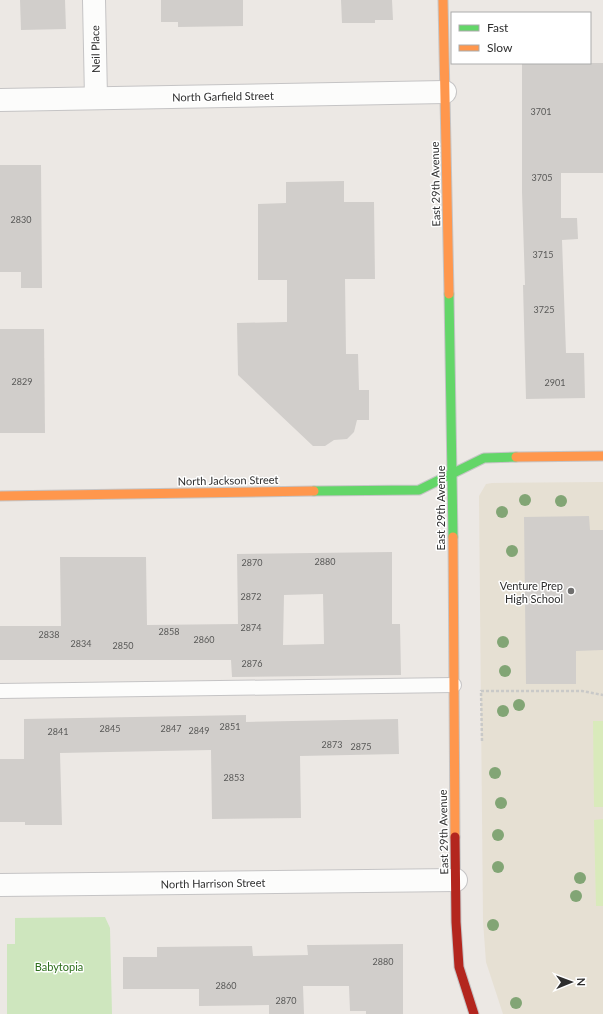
<svg xmlns="http://www.w3.org/2000/svg" width="603" height="1014" font-family="Lato,sans-serif">
<style>
.education{fill:#e6e0d3}
.green{fill:#cee6be}
.pitch{fill:#d9eabb}
.building{fill:#d1cecb;fill-rule:evenodd}
.lines{fill:none;stroke-linecap:round;stroke-linejoin:round}
.lane-casing{stroke:#c5c4c5;stroke-width:16}
.street-casing{stroke:#c5c4c5;stroke-width:24}
.fast-casing{stroke:#c5c4c5;stroke-width:11}
.slow-casing{stroke:#c5c4c5;stroke-width:11}
.jam-casing{stroke:#c5c4c5;stroke-width:11}
.path{stroke:#c9c9c8;stroke-width:2.5;stroke-dasharray:3 2;stroke-linecap:butt}
.lane{stroke:#fcfcfb;stroke-width:14}
.street{stroke:#fcfcfb;stroke-width:22}
.fast{stroke:#63d668;stroke-width:9}
.slow{stroke:#ff974d;stroke-width:9}
.jam{stroke:#b3261e;stroke-width:9}
.tree{fill:#82a575}
.poi-dot{fill:#706f6e;stroke:#fff;stroke-width:1.5}
.labels{text-anchor:middle;dominant-baseline:central;stroke-width:3;stroke-linejoin:round;paint-order:stroke}
.number-label{font-size:9px;fill:#585857}
.street-label{font-size:11px;fill:#2e2e2e;stroke:#fff}
.poi-label{font-size:11px;fill:#2e2e2e;stroke:#fff;text-anchor:end}
.park-label{font-size:11px;fill:#2c6e1b;stroke:#fff}
</style>
<rect width="100%" height="100%" fill="#ece8e4"/>
<polygon class="education" points="603,482 603,1014 503,1014 486,962 483,921 479,496 486,484 492,483"/>
<polygon class="green" points="105,917 110,928 112,1014 7,1014 7,944 15,944 15,918"/>
<g class="pitch">
<polygon points="593,721 603,721 603,807 594,807"/>
<polygon points="603,819 603,906 596,906 594,820"/>
</g>
<g class="building">
<polygon points="20,0 65,0 66,29 21,30"/>
<polygon points="161,0 243,0 243,26 178,27 178,22 161,22"/>
<polygon points="341,0 392,0 393,20 375,20 375,23 342,23"/>
<polygon points="522,63 603,63 603,173 561,173 561,218 577,218 578,239 562,240 566,353 584,353 585,398 526,399 523,285 525,285 522,192"/>
<polygon points="0,165 41,165 42,288 21,288 21,272 0,272"/>
<polygon points="344,181 344,202 374,202 375,279 345,279 346,354 358,354 359,390 369,390 369,420 357,420 354,432 347,439 334,440 325,446 313,446 238,375 237,323 287,322 287,280 258,280 258,204 286,203 286,182"/>
<polygon points="0,329 44,329 45,433 0,433"/>
<polygon points="589,516 590,530 603,530 603,650 576,651 576,684 526,684 524,517"/>
<path d="M 392,552 L 392,624 L 400,624 L 401,675 L 232,677 L 231,660 L 0,660 L 0,626 L 61,626 L 60,557 L 146,557 L 147,625 L 238,624 L 237,554 ZM 323,594 L 324,644 L 283,645 L 284,595 Z"/>
<polygon points="246,715 246,722 398,719 399,754 300,756 301,818 212,819 211,750 60,753 62,825 25,825 25,822 0,822 0,759 24,759 24,719"/>
<polygon points="403,944 403,1014 366,1014 366,1011 350,1011 349,986 303,986 304,1014 269,1014 269,1005 199,1006 199,989 123,989 123,957 157,957 157,947 252,946 253,956 308,955 307,945 313,945"/>
</g>
<g class="lines">
<g class="lane-casing">
<polyline id="lane" points="0,691 454,685"/>
</g>
<g class="street-casing">
<g id="street">
<polyline points="94,0 96,98"/>
<polyline points="0,100 445,92"/>
<polyline points="0,885 456,880"/>
</g>
</g>
<g class="fast-casing">
<g id="fast">
<polyline points="449,294 453,537"/>
<polyline points="314,491 419,490 484,458 516,457"/>
</g>
</g>
<g class="slow-casing">
<g id="slow">
<polyline points="443,0 449,294"/>
<polyline points="516,457 603,456"/>
<polyline points="0,496 314,491"/>
<polyline points="453,537 455,837"/>
</g>
</g>
<g class="jam-casing">
<polyline id="jam" points="455,837 456,922 459,967 474,1014"/>
</g>
<polyline class="path" points="482,741 481,691 582,691 603,695"/>
<use href="#lane" class="lane"/>
<use href="#street" class="street"/>
<use href="#fast" class="fast"/>
<use href="#slow" class="slow"/>
<use href="#jam" class="jam"/>
</g>
<g class="tree">
<circle cx="525" cy="500" r="6"/>
<circle cx="561" cy="501" r="6"/>
<circle cx="502" cy="512" r="6"/>
<circle cx="512" cy="551" r="6"/>
<circle cx="503" cy="642" r="6"/>
<circle cx="505" cy="671" r="6"/>
<circle cx="519" cy="705" r="6"/>
<circle cx="503" cy="711" r="6"/>
<circle cx="495" cy="773" r="6"/>
<circle cx="501" cy="803" r="6"/>
<circle cx="498" cy="835" r="6"/>
<circle cx="498" cy="867" r="6"/>
<circle cx="580" cy="878" r="6"/>
<circle cx="576" cy="896" r="6"/>
<circle cx="493" cy="925" r="6"/>
<circle cx="516" cy="1003" r="6"/>
</g>
<circle class="poi-dot" cx="571" cy="591" r="4"/>
<g class="labels">
<g class="number-label">
<text x="541" y="111">3701</text>
<text x="542" y="177">3705</text>
<text x="21" y="219">2830</text>
<text x="543" y="254">3715</text>
<text x="544" y="309">3725</text>
<text x="22" y="381">2829</text>
<text x="555" y="382">2901</text>
<text x="325" y="561">2880</text>
<text x="252" y="562">2870</text>
<text x="251" y="596">2872</text>
<text x="251" y="627">2874</text>
<text x="169" y="631">2858</text>
<text x="49" y="634">2838</text>
<text x="204" y="639">2860</text>
<text x="81" y="643">2834</text>
<text x="123" y="645">2850</text>
<text x="252" y="663">2876</text>
<text x="230" y="726">2851</text>
<text x="110" y="728">2845</text>
<text x="171" y="728">2847</text>
<text x="199" y="730">2849</text>
<text x="58" y="731">2841</text>
<text x="332" y="744">2873</text>
<text x="361" y="746">2875</text>
<text x="234" y="777">2853</text>
<text x="383" y="961">2880</text>
<text x="226" y="985">2860</text>
<text x="286" y="1000">2870</text>
</g>
<g class="street-label">
<text transform="translate(95 49) rotate(-91)">Neil Place</text>
<text transform="translate(223 96) rotate(-1)">North Garfield Street</text>
<text transform="translate(435 184) rotate(-91)">East 29th Avenue</text>
<text transform="translate(228 480) rotate(-1)">North Jackson Street</text>
<text transform="translate(440 508) rotate(-90)">East 29th Avenue</text>
<text transform="translate(443 832) rotate(-91)">East 29th Avenue</text>
<text transform="translate(213 883) rotate(-1)">North Harrison Street</text>
</g>
<g class="poi-label">
<text x="563" y="585">Venture Prep<tspan x="563" dy="13">High School</tspan></text>
</g>
<g class="park-label">
<text x="59" y="966">Babytopia</text>
</g>
</g>
<rect x="451" y="12" width="140" height="52" fill="#ffffff" stroke="#ababab"/>
<rect x="459" y="25" width="20" height="6" fill="#63d668" stroke="#ababab"/>
<text x="487" y="32" font-size="12" fill="#2e2e2e">Fast</text>
<rect x="459" y="45" width="20" height="6" fill="#ff974d" stroke="#ababab"/>
<text x="487" y="52" font-size="12" fill="#2e2e2e">Slow</text>
<g transform="translate(571 982) rotate(89)" stroke="#ffffff" stroke-width="3" paint-order="stroke">
<path d="M0-3L7 15L0 10L-7 15Z" fill="#2e2e2e"/>
<text y="-6" font-size="11" font-weight="bold" text-anchor="middle" fill="#2e2e2e">N</text>
</g>
</svg>
